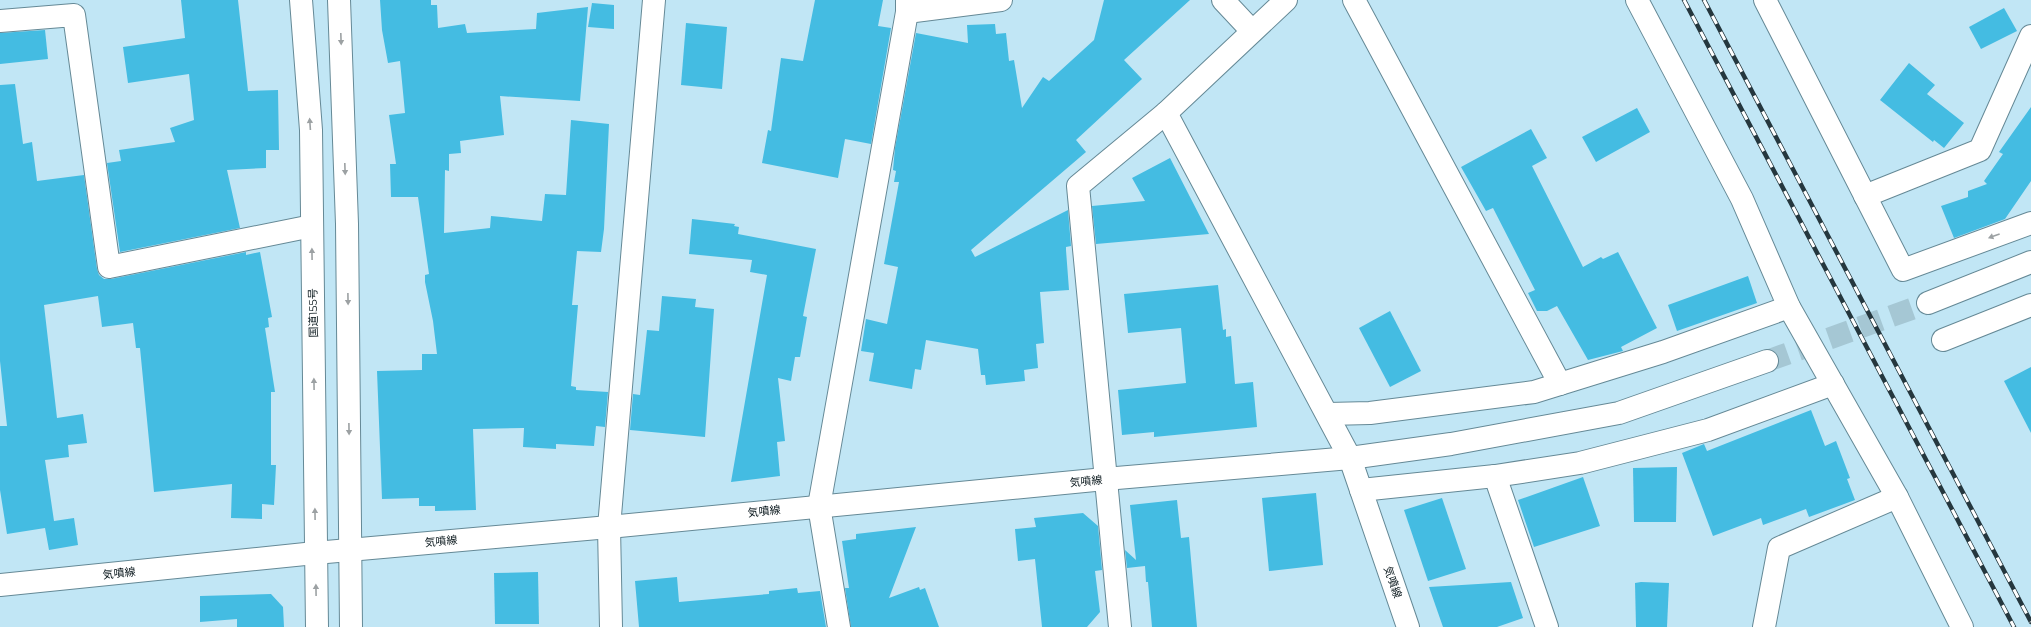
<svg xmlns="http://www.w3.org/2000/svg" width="2031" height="627" font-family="Montserrat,'Noto Sans JP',sans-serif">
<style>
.building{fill:#44bce2}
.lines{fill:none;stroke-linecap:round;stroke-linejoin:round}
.tertiary-tunnel{stroke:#a5c7d4;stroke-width:22;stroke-dasharray:22 11;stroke-linecap:butt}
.minor-casing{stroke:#658996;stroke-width:24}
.tertiary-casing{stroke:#658996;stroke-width:24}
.trunk-casing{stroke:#658996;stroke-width:24}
.minor{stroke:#fff;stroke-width:22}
.tertiary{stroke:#fff;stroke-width:22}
.trunk{stroke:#fff;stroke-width:22}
.rail-casing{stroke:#25373e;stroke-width:4.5}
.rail{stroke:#fff;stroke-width:3;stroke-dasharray:9;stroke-linecap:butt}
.oneway{fill:#9ca1a3}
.labels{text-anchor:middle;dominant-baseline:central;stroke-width:4;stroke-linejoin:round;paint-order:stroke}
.street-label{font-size:11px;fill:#07151a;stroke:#fff}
</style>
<rect width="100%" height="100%" fill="#c1e6f5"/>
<g class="building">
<polygon points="181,0 238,0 248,91 278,90 279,150 266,150 266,168 227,170 240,228 120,252 107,163 121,161 119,150 175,142 170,128 194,120 189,74 128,83 123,47 185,38"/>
<polygon points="380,0 431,0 431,5 437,5 438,28 465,24 467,33 536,29 537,13 588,7 580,101 500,96 504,135 460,141 461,153 449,154 449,171 445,170 444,233 490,228 491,216 542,221 545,194 566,195 571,120 609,124 604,229 601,252 577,251 572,305 578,305 571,386 576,387 576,390 608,392 605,427 596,426 594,446 556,444 556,449 523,447 524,428 473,429 476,510 435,511 435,506 419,506 419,498 382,499 377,371 422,370 422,354 437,354 433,321 425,282 425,275 429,274 418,197 391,197 390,164 396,164 389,115 405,113 400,61 388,63 382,30"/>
<polygon points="815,0 883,0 878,26 891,28 871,144 845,139 838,178 762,163 768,130 771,131 781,58 803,61"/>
<polygon points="1104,0 1190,0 1124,60 1142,79 1076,140 1086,152 971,250 975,257 1068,210 1071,246 1066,247 1066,250 1069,290 1040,292 1044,343 1036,344 1038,368 1024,370 1025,381 986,385 985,375 981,375 978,349 926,340 921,370 915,369 912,389 869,381 874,353 861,351 866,319 887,324 898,267 884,264 899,182 894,182 896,171 893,170 895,148 916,33 968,43 967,25 995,24 996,34 1006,33 1009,61 1014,60 1022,108 1043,77 1049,81 1094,40"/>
<polygon points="592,3 614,5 614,29 588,27"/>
<polygon points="2004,8 2017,31 1981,49 1969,27"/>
<polygon points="686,23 727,27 722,89 681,85"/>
<polygon points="45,30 48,59 0,64 0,33"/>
<polygon points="1909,63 1935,85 1927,94 1964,123 1944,148 1934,140 1933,142 1880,100"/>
<polygon points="15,84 23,144 32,142 37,181 84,175 97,269 99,275 104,279 111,279 246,252 246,255 260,252 272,317 268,318 269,327 265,328 275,392 271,392 271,465 276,465 274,505 262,504 262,519 231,518 232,484 154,492 140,348 136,348 133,323 102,327 98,296 44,305 57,418 83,414 87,443 68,445 69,457 45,460 54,521 74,518 78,545 49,550 45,528 7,534 0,490 0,426 7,426 0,361 0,85"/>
<polygon points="2031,107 2031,181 2005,219 1954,238 1941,206 1968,197 1968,191 1987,184 1984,181 2003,154 1999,152"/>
<polygon points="1637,108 1650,132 1596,162 1582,137"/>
<polygon points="1531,129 1547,158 1532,166 1583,267 1601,257 1603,259 1618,252 1657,328 1621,347 1623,351 1588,360 1557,306 1547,311 1537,311 1528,293 1535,290 1493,208 1486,211 1461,167"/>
<polygon points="1170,158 1209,234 1096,244 1092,206 1145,201 1132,178"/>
<polygon points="692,219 735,224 734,226 739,227 738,234 816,249 803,316 807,317 800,357 795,357 791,381 778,378 785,441 777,442 780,476 731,482 767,275 750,272 752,260 689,254"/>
<polygon points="1748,276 1757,303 1677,331 1668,305"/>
<polygon points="1218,285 1223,330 1226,329 1226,337 1231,336 1235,384 1253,382 1257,427 1154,437 1154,432 1122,435 1118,390 1186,383 1181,328 1128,333 1124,294"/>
<polygon points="662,296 696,299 695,307 714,309 705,437 630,430 633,394 640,395 647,330 659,331"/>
<polygon points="1390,311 1421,371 1390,387 1359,328"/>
<polygon points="2031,367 2031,433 2004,381"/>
<polygon points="1811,410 1825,446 1836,441 1850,478 1847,479 1855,500 1809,517 1806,509 1763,525 1761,518 1713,536 1682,453 1704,444 1707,451"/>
<polygon points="1677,467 1676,522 1634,522 1633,468"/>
<polygon points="1583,477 1600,526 1534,547 1518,500"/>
<polygon points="1316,493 1323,565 1269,571 1262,498"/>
<polygon points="1442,498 1466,569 1428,581 1404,510"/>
<polygon points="1177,500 1181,538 1189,537 1197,627 1152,627 1148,582 1146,582 1145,566 1127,568 1125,550 1136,560 1130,505"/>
<polygon points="1083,513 1098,526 1102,570 1095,571 1100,612 1087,627 1042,627 1035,559 1018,561 1015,529 1036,527 1034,518"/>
<polygon points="916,527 889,598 919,587 920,590 925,588 939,627 851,627 845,588 849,588 842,541 856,539 856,534"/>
<polygon points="538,572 539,624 495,624 494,573"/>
<polygon points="677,577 679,602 769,594 769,591 797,588 798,593 820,591 826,627 639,627 635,581"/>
<polygon points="1511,582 1523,618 1497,627 1443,627 1429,587"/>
<polygon points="1641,582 1669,583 1667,627 1636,627 1635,583"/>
<polygon points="271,594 283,607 284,627 237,627 237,619 200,622 200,596"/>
</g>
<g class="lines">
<polyline class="tertiary-tunnel" points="1767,361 1928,303"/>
<g class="minor-casing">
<g id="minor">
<polyline points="1223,0 1252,31"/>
<polyline points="1354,0 1560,384"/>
<polyline points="1637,0 1742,199 1789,307 1897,497 1962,627"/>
<polyline points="1765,0 1903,270 2031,223"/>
<polyline points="907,12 1001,0"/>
<polyline points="0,21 74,15 109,267 312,226"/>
<polyline points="1166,113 1350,458"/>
<polyline points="1865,196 1980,150 2031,36"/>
<polyline points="1943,340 2031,305"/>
<polyline points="1328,414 1370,413 1534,392 1663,352 1789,307"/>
<polyline points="1495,476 1547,627"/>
<polyline points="1361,490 1495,476 1580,463 1708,430 1833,384"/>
<polyline points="611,627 609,527 654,0"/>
<polyline points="839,627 819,506 907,12 907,0"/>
<polyline points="1120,627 1078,186 1166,113 1286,0"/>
<polyline points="1764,627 1779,548 1897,497"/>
</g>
</g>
<g class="tertiary-casing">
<g id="tertiary">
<polyline points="1928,303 2031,262"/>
<polyline points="1350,458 1408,627"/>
<polyline points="0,585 315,553 609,527 1105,479 1350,458 1451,444 1619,413 1767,361"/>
</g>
</g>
<g class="trunk-casing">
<g id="trunk">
<polyline points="301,0 311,130 317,627"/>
<polyline points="339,0 347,224 351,627"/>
</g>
</g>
<use href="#minor" class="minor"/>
<use href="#tertiary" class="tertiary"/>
<use href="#trunk" class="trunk"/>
<g class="rail-casing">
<g id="rail">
<polyline points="1684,0 2014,627"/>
<polyline points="1704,0 2031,622"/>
</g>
</g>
<use href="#rail" class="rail"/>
</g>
<defs><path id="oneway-solid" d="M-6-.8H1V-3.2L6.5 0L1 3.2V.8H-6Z"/></defs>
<g class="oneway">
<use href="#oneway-solid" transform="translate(341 39) rotate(88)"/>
<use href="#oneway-solid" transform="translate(310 124) rotate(-94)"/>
<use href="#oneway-solid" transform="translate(345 169) rotate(88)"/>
<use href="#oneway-solid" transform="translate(1994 236) rotate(160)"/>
<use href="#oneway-solid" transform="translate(312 254) rotate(-91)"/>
<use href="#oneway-solid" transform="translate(348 299) rotate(89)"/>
<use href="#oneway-solid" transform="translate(314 384) rotate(-91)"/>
<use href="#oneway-solid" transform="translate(349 429) rotate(89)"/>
<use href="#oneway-solid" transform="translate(315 514) rotate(-91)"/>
<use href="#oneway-solid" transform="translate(316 590) rotate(-91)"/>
</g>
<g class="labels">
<g class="street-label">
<text transform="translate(313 313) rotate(-91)">国道155号</text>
<text transform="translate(1086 481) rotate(-5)">気噴線</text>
<text transform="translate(764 511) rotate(-6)">気噴線</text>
<text transform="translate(441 541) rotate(-5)">気噴線</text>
<text transform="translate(119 573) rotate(-6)">気噴線</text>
<text transform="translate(1393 582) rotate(71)">気噴線</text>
</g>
</g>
</svg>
